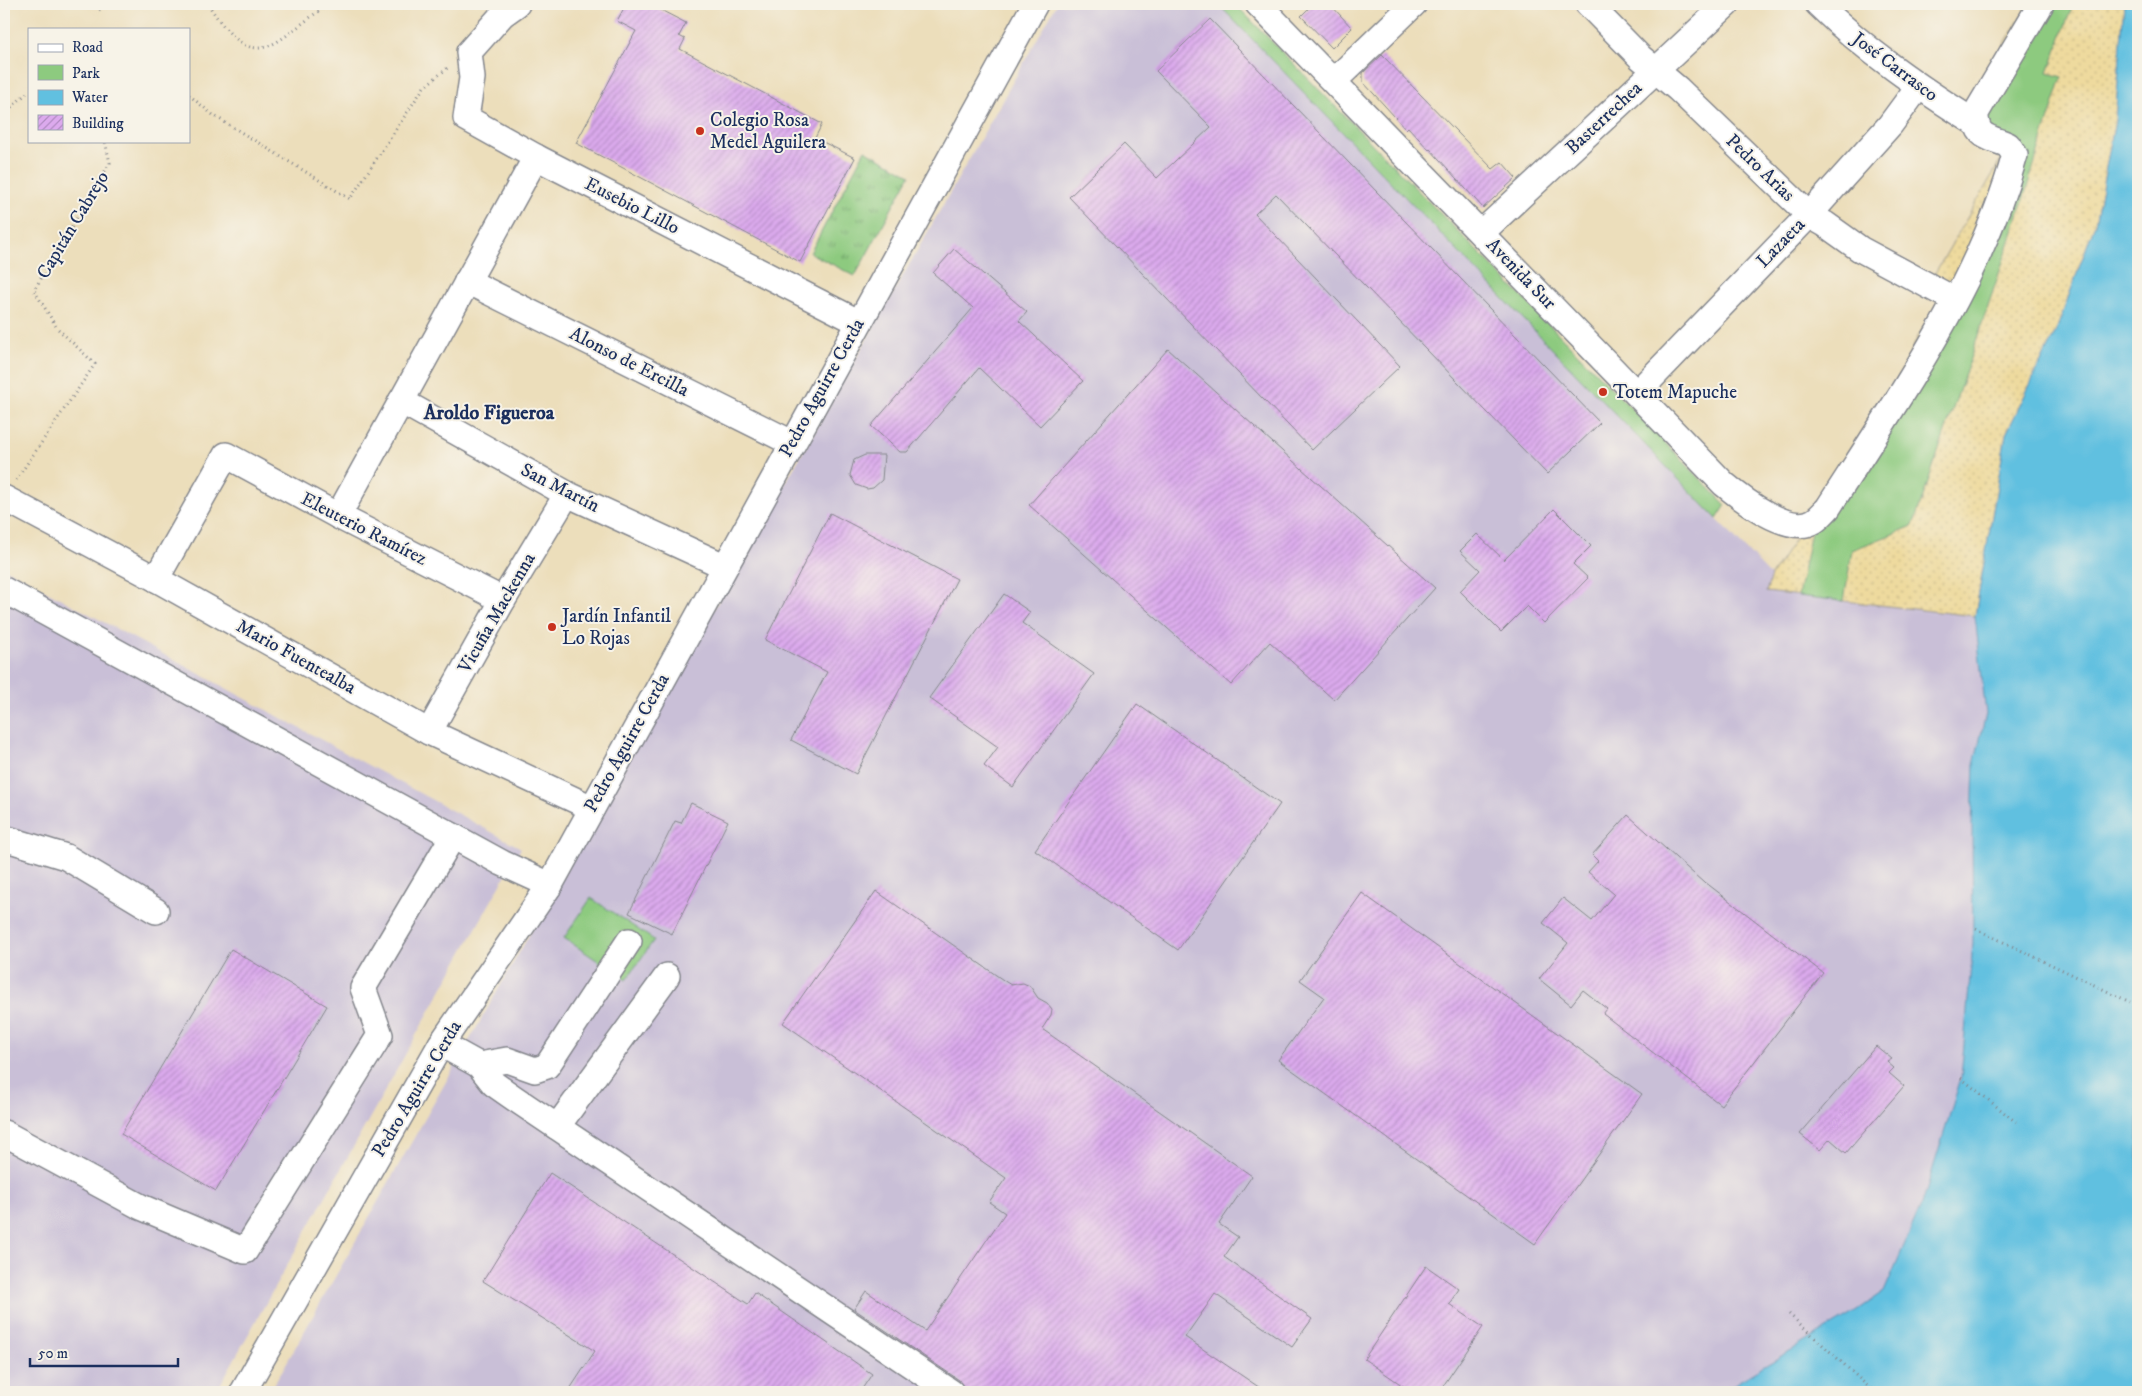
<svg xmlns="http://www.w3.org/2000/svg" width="2142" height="1396" font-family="'IM FELL DW Pica',serif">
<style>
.industrial{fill:#c9bfd7}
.grass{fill:url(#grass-tufts);stroke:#547c6e}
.sand{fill:url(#sand-dots);stroke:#84847e}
.park{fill:#8dca7f;stroke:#547c6e}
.water{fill:#61c0e0;stroke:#3e789f}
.building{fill:url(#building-hatch)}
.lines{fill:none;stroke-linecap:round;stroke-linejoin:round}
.minor-casing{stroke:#84868c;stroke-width:28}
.path{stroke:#84868c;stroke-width:3;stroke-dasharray:1 4;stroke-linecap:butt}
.minor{stroke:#fff;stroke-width:25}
.poi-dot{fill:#c8321e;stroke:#f7f3e8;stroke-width:2}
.labels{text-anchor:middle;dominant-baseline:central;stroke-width:4;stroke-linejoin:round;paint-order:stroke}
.street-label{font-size:19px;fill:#1b2f5e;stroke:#f7f3e8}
.poi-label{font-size:19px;fill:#1b2f5e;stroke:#f7f3e8;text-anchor:start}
.neighbourhood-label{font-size:20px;font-weight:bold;fill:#1b2f5e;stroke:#f7f3e8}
</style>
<defs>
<pattern id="grass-tufts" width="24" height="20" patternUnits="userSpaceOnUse" patternTransform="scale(1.25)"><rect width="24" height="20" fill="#8dca7f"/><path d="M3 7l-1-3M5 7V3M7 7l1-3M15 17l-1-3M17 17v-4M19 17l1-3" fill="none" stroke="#72a46b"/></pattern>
<pattern id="sand-dots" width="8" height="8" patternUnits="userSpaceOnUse" patternTransform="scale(1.25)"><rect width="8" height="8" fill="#eeda9e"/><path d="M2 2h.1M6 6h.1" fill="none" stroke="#ccbb8a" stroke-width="1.8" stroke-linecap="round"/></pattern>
<pattern id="building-hatch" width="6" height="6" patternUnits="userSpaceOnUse" patternTransform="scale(1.25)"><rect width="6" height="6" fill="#dcaaed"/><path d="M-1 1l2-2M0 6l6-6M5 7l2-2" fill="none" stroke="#b28bc3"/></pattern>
</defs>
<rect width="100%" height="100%" fill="#f7f3e8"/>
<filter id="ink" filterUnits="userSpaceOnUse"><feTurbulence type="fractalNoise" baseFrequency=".02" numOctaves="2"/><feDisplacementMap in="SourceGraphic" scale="10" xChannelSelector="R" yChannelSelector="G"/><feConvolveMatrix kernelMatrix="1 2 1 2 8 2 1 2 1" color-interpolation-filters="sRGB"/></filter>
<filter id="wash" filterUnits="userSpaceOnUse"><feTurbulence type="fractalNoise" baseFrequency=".0096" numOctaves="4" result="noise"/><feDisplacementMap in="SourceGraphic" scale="20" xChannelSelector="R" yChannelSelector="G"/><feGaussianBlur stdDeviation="1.12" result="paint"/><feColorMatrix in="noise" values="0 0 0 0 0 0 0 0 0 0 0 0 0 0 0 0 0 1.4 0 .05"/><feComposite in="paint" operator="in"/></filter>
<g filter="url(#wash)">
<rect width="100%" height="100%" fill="#ecdebb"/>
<g class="industrial">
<polygon points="1057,4 1219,4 1606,403 1771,576 1767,592 1975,616 1986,714 1974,764 1972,826 1973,943 1961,1078 1922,1204 1884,1292 1857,1311 1736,1383 1725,1392 270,1392"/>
<polygon points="4,568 521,848 216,1392 4,1392"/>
</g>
<polygon class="grass" points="865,150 910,175 855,276 810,253"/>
<polygon class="sand" points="2029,4 2124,4 2115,121 2095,224 2056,331 2006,434 1975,616 1766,592 1771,576 1894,386 1919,335 1938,304 1935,273 2001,160 1956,122"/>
<g class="park">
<polygon points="1218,4 1235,4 1726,505 1717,519"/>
<polygon points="2041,4 2073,4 2048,73 2062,77 2008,247 1913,526 1852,550 1844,601 1798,596 1813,522 1924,358 2013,163 1981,132"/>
<polygon points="591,898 654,940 626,980 564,938"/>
</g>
<polygon class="water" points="2124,4 2138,4 2138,1392 1725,1392 1736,1383 1857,1311 1884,1292 1922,1204 1961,1078 1973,943 1972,826 1974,764 1986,714 1975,616 2006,434 2056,331 2095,224 2115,121"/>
<g id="blocks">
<g class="building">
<polygon points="626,4 649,4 686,23 679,36 685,39 680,49 822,124 815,138 855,158 800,262 576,143 636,31 617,21"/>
<polygon points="1313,4 1330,4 1352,28 1332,48 1301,16"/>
<polygon points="1210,19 1600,423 1547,474 1276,194 1255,214 1400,366 1312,450 1069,197 1124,144 1157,178 1211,127 1156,71"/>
<polygon points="1382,55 1493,169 1502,162 1516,178 1483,208 1430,149 1429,150 1408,127 1406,129 1363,82 1363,73"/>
<polygon points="954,249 1027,312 1019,321 1083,381 1040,426 979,368 907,452 900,452 871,426 973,308 933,273"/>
<polygon points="1168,349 1435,588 1334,700 1270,642 1231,685 1029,505"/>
<polygon points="865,455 884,455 882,480 873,488 867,489 856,485 850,475 854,460"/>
<polygon points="1554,509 1591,546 1573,564 1588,578 1544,623 1527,606 1501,632 1460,591 1480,570 1460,551 1477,534 1504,560"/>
<polygon points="830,513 957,579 856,774 791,740 827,672 765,640"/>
<polygon points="1004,594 1030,612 1022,623 1094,674 1013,787 984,766 998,747 929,698"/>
<polygon points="1137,704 1280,804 1178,950 1035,850"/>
<polygon points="691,803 728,821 672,934 629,913 675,821 681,823"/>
<polygon points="1628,815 1704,883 1705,882 1823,973 1721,1105 1603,1014 1607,1009 1583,990 1571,1005 1539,979 1568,943 1543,923 1563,898 1592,921 1614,894 1588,872 1598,861 1592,855"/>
<polygon points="876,891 1006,982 1011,985 1023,983 1030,986 1038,998 1047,1003 1052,1009 1051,1015 1042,1029 1252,1176 1219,1224 1238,1237 1224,1257 1312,1319 1292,1347 1215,1294 1185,1337 1266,1392 965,1392 959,1380 854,1309 866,1291 925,1331 1005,1213 989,1202 1006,1178 783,1023"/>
<polygon points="1362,893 1642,1094 1535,1244 1278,1060 1324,997 1300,980"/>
<polygon points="231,949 327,1006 216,1191 121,1134"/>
<polygon points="1876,1046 1892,1059 1887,1062 1894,1068 1889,1073 1904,1086 1846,1153 1830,1139 1820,1150 1800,1134"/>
<polygon points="550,1173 748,1304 755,1293 872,1374 860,1392 568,1392 595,1351 483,1281"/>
<polygon points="1426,1266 1459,1289 1449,1304 1483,1327 1439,1392 1412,1392 1364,1359"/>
</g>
</g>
</g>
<g filter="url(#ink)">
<use href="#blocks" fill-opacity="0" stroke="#84868c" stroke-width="1"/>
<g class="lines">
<g class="minor-casing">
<g id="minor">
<polyline points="517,4 503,14 469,52 472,78 466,118 536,157 858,322"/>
<path d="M 1258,4 L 1724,484 C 1742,499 1789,536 1814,521 C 1819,518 1824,512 1828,508 C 1899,397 1979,284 2015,155 L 2008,145 C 1991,137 1975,139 1976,113 L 2041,4"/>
<polyline points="1588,4 1640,57 1678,89 1809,215 1825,224 1860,249 1955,300"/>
<path d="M 1818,4 C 1866,51 1920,88 1977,124"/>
<polyline points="1334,81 1414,4"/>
<polyline points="1481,233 1727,4"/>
<polyline points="467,281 792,443"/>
<polyline points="1637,393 1809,215 1890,125 1918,87"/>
<polyline points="401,401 567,494 724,566"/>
<polyline points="4,498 156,579 429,732 592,808"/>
<polyline points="338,516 536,157"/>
<polyline points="156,579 226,455 338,516 503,600"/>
<polyline points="4,590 502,863 550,885"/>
<polyline points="429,732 503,600 567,494"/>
<polyline points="4,838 66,857 156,911"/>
<polyline points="441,1044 479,1065 494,1084 514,1098 951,1392"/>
<polyline points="479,1065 507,1060 535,1070 547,1066 629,941"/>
<polyline points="557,1127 667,976"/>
<polyline points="4,1133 141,1207 245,1251 380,1035 363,988 453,836"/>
<polyline points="243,1392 441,1044 550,885 1035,4"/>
</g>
</g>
<g class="path">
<path d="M 208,4 C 257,81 273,41 329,4"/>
<polyline points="99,10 108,4"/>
<polyline points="189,95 213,115 350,199 424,87 450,66"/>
<polyline points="4,114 29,91"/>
<polyline points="16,480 95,364 57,328 34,290 110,163 105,141"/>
<polyline points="1976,929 2130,1002"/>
<polyline points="1961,1078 2016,1122"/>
<polyline points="1789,1314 1874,1392"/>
</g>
<use href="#minor" class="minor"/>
</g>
</g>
<g class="poi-dot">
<circle cx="700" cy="131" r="5"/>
<circle cx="1603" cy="392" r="5"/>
<circle cx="552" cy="627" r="5"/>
</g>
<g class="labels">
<g class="street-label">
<text transform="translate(1895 67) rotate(37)">José Carrasco</text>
<text transform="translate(1604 118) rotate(-43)">Basterrechea</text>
<text transform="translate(1760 168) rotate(44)">Pedro Arias</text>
<text transform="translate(632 206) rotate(27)">Eusebio Lillo</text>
<text transform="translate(73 225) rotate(-59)">Capitán Cabrejo</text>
<text transform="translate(1781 243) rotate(-46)">Lazaeta</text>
<text transform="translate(1521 274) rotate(46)">Avenida Sur</text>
<text transform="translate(629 362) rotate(27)">Alonso de Ercilla</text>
<text transform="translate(822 388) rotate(-61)">Pedro Aguirre Cerda</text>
<text transform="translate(560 488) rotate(27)">San Martín</text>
<text transform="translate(364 529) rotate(27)">Eleuterio Ramírez</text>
<text transform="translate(497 613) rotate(-60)">Vicuña Mackenna</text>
<text transform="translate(296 657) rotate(29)">Mario Fuentealba</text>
<text transform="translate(627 743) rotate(-61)">Pedro Aguirre Cerda</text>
<text transform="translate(417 1089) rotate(-59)">Pedro Aguirre Cerda</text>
</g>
<g class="poi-label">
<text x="710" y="120">Colegio Rosa<tspan x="710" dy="22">Medel Aguilera</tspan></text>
<text x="1613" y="392">Totem Mapuche</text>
<text x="562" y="616">Jardín Infantil<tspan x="562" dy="22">Lo Rojas</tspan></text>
</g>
<g class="neighbourhood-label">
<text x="489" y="413">Aroldo Figueroa</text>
</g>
</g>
<rect width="2142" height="1396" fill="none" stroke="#f7f3e8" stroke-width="20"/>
<rect x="28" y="28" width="162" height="115" fill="#f7f3e8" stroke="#9fa5b1"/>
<rect x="38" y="44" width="25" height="8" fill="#ffffff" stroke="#9fa5b1"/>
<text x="72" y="52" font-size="15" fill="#1b2f5e">Road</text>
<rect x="38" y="65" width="25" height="15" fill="#8dca7f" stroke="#9fa5b1"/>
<text x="72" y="78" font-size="15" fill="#1b2f5e">Park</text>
<rect x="38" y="90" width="25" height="15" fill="#61c0e0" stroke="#9fa5b1"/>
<text x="72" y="102" font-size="15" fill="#1b2f5e">Water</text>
<rect x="38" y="115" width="25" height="15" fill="url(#building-hatch)" stroke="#9fa5b1"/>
<text x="72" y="128" font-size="15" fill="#1b2f5e">Building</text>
<path d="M30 1358v8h148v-8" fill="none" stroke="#1b2f5e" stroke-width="2.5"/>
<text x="38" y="1358" font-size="15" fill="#1b2f5e" stroke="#f7f3e8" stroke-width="4" paint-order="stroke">50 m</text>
</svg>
